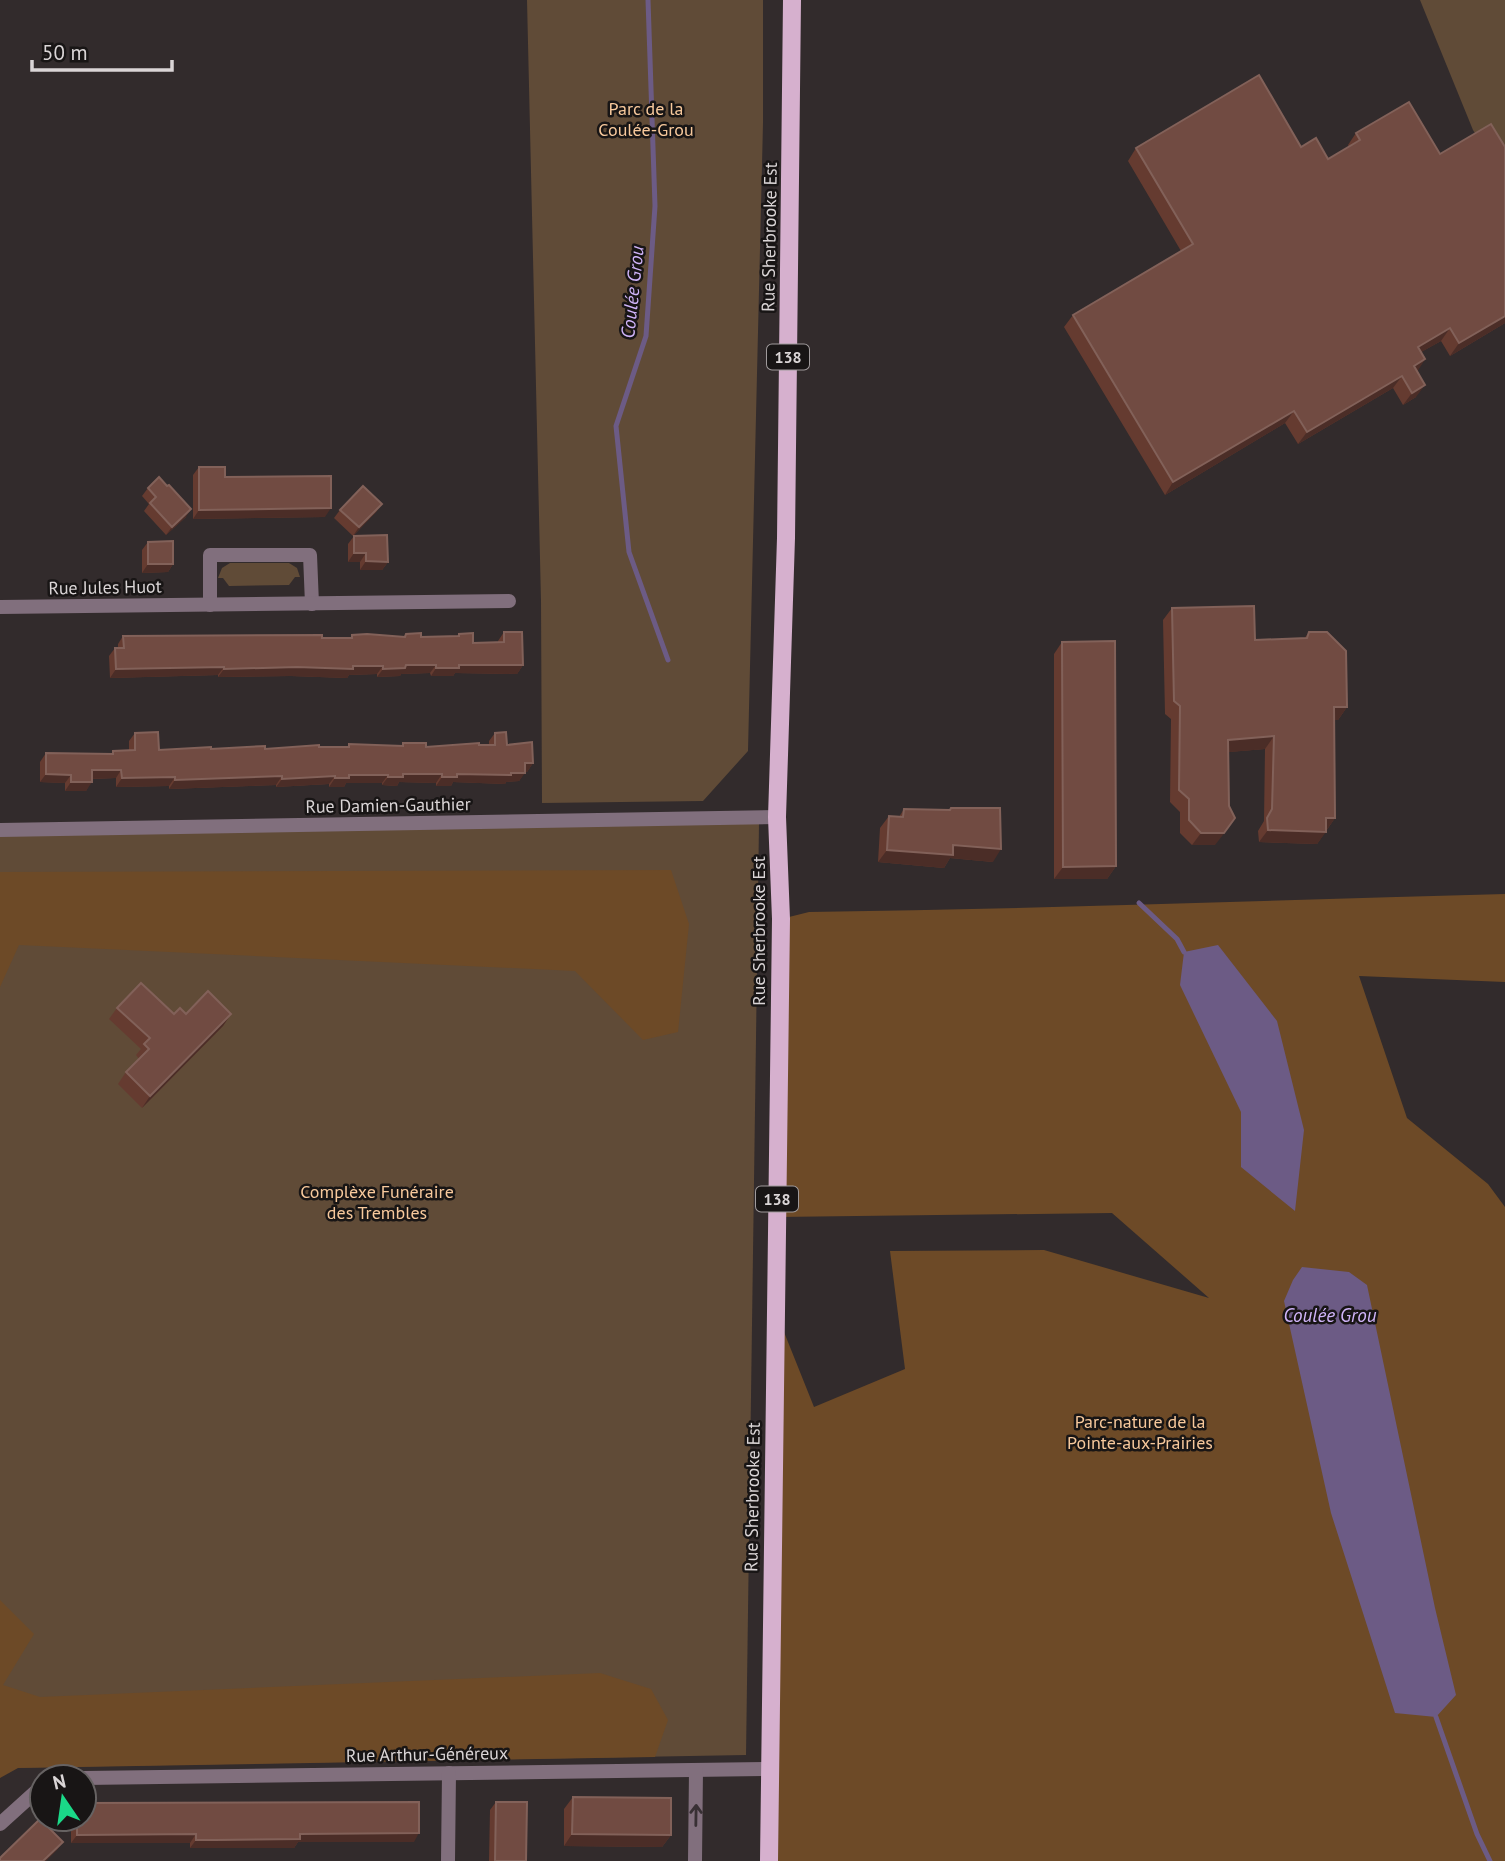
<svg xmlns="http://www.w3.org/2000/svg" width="1505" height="1861" font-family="'PT Sans',sans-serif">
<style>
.green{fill:#604b37}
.forest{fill:#6d4a27}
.water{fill:#6c5b85}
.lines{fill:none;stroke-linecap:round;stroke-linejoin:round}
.stream{stroke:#6c5b85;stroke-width:5}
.minor{stroke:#816f7d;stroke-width:14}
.primary{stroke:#d6b0ce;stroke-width:18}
.wall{fill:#653b30}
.shaded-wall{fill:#4b2d27}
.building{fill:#714b42;stroke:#826159;stroke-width:2}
.oneway{stroke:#383034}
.labels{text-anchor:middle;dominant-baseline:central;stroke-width:5;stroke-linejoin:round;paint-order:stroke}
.shield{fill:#181515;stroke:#a09b9c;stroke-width:2}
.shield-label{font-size:16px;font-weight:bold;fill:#dad5d6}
.park-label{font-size:18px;fill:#f8c99c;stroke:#181515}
.street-label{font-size:18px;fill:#dad5d6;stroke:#181515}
.water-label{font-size:19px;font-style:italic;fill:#d0b4f9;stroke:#181515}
</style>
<rect width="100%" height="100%" fill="#322b2c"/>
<g class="green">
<polygon points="527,0 763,0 763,123 748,751 703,801 542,803 541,601"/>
<polygon points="1420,0 1505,0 1505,179 1473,130"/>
<polygon points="230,563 289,563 297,568 300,577 295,577 289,585 229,586 223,578 218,578 222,568"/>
<polygon points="759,823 746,1755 0,1768 0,830"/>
</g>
<g class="forest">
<polygon points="671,870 689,924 678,1032 643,1040 575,971 19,945 0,987 0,872"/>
<path d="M 1505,894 L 1505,982 L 1359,976 L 1407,1118 L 1488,1184 L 1505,1207 L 1505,1861 L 769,1861 L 776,1312 L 814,1407 L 905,1369 L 890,1251 L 1044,1250 L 1209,1298 L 1112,1213 L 777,1217 L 781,919 L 809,912 C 1041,909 1273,900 1505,894 Z"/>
<polygon points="0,1600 34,1634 3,1685 40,1697 600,1673 651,1689 668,1720 655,1757 18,1768 0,1778"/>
</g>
<g class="water">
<polygon points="1218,945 1277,1021 1304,1130 1295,1211 1241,1167 1241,1112 1180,985 1184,952"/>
<polygon points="1302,1267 1349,1272 1367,1285 1435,1608 1456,1695 1436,1717 1395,1713 1331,1513 1284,1301 1293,1280"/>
</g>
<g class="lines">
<g class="stream">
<polyline points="648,0 655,206 646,336 616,426 629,552 668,660"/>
<polyline points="1139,903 1177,939 1184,952"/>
<polyline points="1436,1717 1477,1834 1490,1861"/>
</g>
<g class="minor">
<polyline points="210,605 210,555 310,555 312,604"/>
<polyline points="0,607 509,601"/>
<polyline points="0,830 777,817"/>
<polyline points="84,1778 770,1769"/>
<polyline points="0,1824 42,1786"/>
<polyline points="448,1861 449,1773"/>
<polyline points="695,1861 696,1770"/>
</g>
<polyline class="primary" points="769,1861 781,919 777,817 786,538 792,0"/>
</g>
<g class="wall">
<polygon points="1356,133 1505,323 1450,356 1441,341 1421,352 1425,359 1417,371 1416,397 1403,405 1393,388 1298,444 1285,423 1165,495 1064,327 1073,315 1181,251 1128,161 1136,148 1301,147 1328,159 1349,147 1348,145"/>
<polygon points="199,467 225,477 325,517 193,519 193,475"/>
<polygon points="148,488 186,517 166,535 144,511 149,504 142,496"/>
<polygon points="382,504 376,512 353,536 334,518 340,510"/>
<polygon points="354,536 388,562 382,570 360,570 360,562 348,562 348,544"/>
<polygon points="148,542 173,564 168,572 142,573 142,550"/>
<polygon points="1172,608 1255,640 1304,639 1309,632 1347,707 1338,720 1334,720 1335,818 1317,844 1259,842 1258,831 1264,821 1265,749 1228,752 1215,845 1192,845 1180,833 1180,812 1170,802 1171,719 1165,714 1163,620"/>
<polygon points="504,632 523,665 517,674 455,673 453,676 431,676 430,673 401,674 400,676 377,677 377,674 349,675 347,678 291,676 218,677 218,675 110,678 109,656 115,648 118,648 118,644 123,636 322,638 351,638 352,635 403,637 406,634 421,637 457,636 459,634 473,643 498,642 498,641"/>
<polygon points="1062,642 1116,866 1107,879 1054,879 1054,654"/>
<polygon points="135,733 159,750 347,747 349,744 401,746 403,743 426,747 489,745 489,741 495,733 507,745 533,763 527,772 525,772 519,781 506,782 505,784 453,782 451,786 436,786 436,783 399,782 397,786 382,785 382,783 346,783 344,787 329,787 329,784 276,787 276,785 169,789 169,786 116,787 116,778 92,779 86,791 65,791 65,783 40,782 40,762 46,753 111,754 113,751 129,750 129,741"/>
<polygon points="951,808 993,862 950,858 944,868 878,862 880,828 889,816 899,817 904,809 949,810"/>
<polygon points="117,1008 174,1014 231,1014 223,1026 142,1108 118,1084 126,1072 139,1059 136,1055 141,1049 109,1019"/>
<polygon points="573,1797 671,1835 662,1847 564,1846 564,1809"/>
<polygon points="496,1802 526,1861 489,1861 490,1810"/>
<polygon points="71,1819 84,1819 414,1842 298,1842 294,1848 190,1848 190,1843 71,1843"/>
</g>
<g class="shaded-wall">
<polygon points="1505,316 1505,323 1450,356 1459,343"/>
<polygon points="1450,328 1441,341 1409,359 1418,347"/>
<polygon points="1425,359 1417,372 1414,366"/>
<polygon points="1402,376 1393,388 1298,444 1307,432"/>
<polygon points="1425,385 1416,397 1403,405 1412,393"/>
<polygon points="1294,411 1285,423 1165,495 1173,482"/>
<polygon points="382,504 376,512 353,536 359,527"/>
<polygon points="331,508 325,517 193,519 199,510"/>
<polygon points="191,509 186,517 166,535 172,527"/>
<polygon points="354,553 366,553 360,562 348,562"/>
<polygon points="366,561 388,562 382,570 360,570"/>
<polygon points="148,564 173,564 168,572 142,573"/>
<polygon points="406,665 436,665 430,673 401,674 400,676 377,677 383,669"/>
<polygon points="459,665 523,665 517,674 455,673 453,676 431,676 436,668"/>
<polygon points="383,666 377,674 349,675 347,678 291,676 218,677 224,669"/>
<polygon points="224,667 218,675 110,678 116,669"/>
<polygon points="1334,707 1347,707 1338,720 1325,720"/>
<polygon points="1274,736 1265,749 1219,753 1228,740"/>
<polygon points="525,763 533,763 527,772 519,772"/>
<polygon points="92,770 121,770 116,778 86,779"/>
<polygon points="525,773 519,781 506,782 505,784 453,782 451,786 436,786 442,777 457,774"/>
<polygon points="46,774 71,775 65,783 40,782"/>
<polygon points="403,774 442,774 436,783 399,782 397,786 382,785 388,777"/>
<polygon points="349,775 388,775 382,783 346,783 344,787 329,787 335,778"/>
<polygon points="282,776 276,785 169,789 175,780"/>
<polygon points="335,776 329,784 276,787 282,779"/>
<polygon points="175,777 169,786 116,787 122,778"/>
<polygon points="71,782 92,782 86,791 65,791"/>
<polygon points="1326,818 1335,818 1326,831"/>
<polygon points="1268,830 1326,832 1317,844 1259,842"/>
<polygon points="1226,831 1215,845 1192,845 1201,833"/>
<polygon points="953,845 1001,849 993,862 950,858 944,868 878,862 887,850"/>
<polygon points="1116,866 1107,879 1054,879 1063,867"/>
<polygon points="231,1014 223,1026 142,1108 150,1096"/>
<polygon points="419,1833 414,1842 298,1842 294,1848 190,1848 196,1840 300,1834"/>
<polygon points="196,1834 190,1843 71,1843 77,1835"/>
<polygon points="572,1834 671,1835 662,1847 564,1846"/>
<polygon points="63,1842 57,1850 46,1861 43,1861"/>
</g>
<g class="building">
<polygon points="1259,75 1301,147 1316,138 1328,159 1360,140 1356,133 1409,102 1440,154 1491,124 1505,147 1505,316 1459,343 1450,328 1418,347 1425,359 1414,366 1425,385 1412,393 1402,376 1307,432 1294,411 1173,482 1073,315 1193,244 1136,148"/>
<polygon points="199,467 225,467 225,477 331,476 331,508 199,510"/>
<polygon points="159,477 167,486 169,485 191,509 172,527 150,503 156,497 148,488"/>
<polygon points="363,486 382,504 359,527 340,510"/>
<polygon points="387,535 388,562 366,561 366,553 354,553 354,536"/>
<polygon points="173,541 173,564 148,564 148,542"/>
<polygon points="1254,606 1255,640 1307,638 1309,632 1327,632 1346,651 1347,707 1334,707 1335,818 1326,818 1326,832 1268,830 1267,818 1272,809 1274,736 1228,740 1229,806 1235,818 1224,833 1201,833 1189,820 1189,799 1179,790 1180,706 1174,701 1172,608"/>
<polygon points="504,632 522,632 523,665 459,665 459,668 436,668 436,665 406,665 405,668 383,669 383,666 353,666 353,669 297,667 224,669 224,667 116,669 115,648 124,648 123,636 322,635 322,638 352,638 352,635 367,634 405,637 406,634 421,633 421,637 459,636 459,634 473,633 473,643 504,642"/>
<polygon points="1115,641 1116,866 1063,867 1062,642"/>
<polygon points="158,732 159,750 211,747 211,749 265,746 265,749 319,745 319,747 349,747 349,744 403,746 403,743 426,743 426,747 479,743 479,745 495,745 495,733 506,732 507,745 532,742 533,763 525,763 525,773 511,773 511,775 457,774 457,777 442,777 442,774 403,774 403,777 388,777 388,775 349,775 349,778 335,778 335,776 282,779 282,776 175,780 175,777 122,778 121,770 92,770 92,782 71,782 71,775 46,774 46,753 113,754 113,751 135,750 135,733"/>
<polygon points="951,808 1000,808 1001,849 953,845 953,855 887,850 889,816 903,817 904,809 950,810"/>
<polygon points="141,983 174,1014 180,1008 186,1014 208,991 231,1014 150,1096 126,1072 149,1049 144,1044 150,1038 117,1008"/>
<polygon points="573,1797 671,1798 671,1835 572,1834"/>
<polygon points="419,1802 419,1833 300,1834 300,1839 215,1840 196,1840 196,1834 77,1835 77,1819 84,1819 84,1803"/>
<polygon points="496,1802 527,1802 526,1861 495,1861"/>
<polygon points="40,1819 63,1842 43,1861 0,1861 0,1858"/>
</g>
<defs><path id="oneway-shaft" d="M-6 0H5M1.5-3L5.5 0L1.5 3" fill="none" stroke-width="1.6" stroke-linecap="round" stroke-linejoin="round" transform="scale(1.75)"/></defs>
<use class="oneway" href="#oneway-shaft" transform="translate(696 1815) rotate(-89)"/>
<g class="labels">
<g class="shield">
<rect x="767" y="344.5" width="42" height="25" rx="5"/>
<rect x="756" y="1186.5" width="42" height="25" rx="5"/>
</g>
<g class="shield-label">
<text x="788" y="357">138</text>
<text x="777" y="1199">138</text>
</g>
<g class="park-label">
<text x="646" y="108">Parc de la<tspan x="646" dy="21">Coulée-Grou</tspan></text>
<text x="377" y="1191">Complèxe Funéraire<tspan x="377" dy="21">des Trembles</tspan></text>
<text x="1140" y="1421">Parc-nature de la<tspan x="1140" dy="21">Pointe-aux-Prairies</tspan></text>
</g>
<g class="street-label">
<text transform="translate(769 237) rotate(-89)">Rue Sherbrooke Est</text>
<text transform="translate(105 587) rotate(-1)">Rue Jules Huot</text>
<text transform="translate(388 805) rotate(-1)">Rue Damien-Gauthier</text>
<text transform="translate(758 931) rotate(-90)">Rue Sherbrooke Est</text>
<text transform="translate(752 1497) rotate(-89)">Rue Sherbrooke Est</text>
<text transform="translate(427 1754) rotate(-1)">Rue Arthur-Généreux</text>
</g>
<g class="water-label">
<text transform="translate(632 292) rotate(-84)">Coulée Grou</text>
<text x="1330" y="1315">Coulée Grou</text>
</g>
</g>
<g transform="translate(63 1798) rotate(347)"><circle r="33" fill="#181515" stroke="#666262" stroke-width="2"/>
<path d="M0-5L12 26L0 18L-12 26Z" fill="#1ad988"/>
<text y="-10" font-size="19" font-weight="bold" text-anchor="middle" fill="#dad5d6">N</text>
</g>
<path d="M32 60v10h140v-10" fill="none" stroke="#dad5d6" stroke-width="3.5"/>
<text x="42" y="60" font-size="21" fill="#dad5d6" stroke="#181515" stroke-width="5" paint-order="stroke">50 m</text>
</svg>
